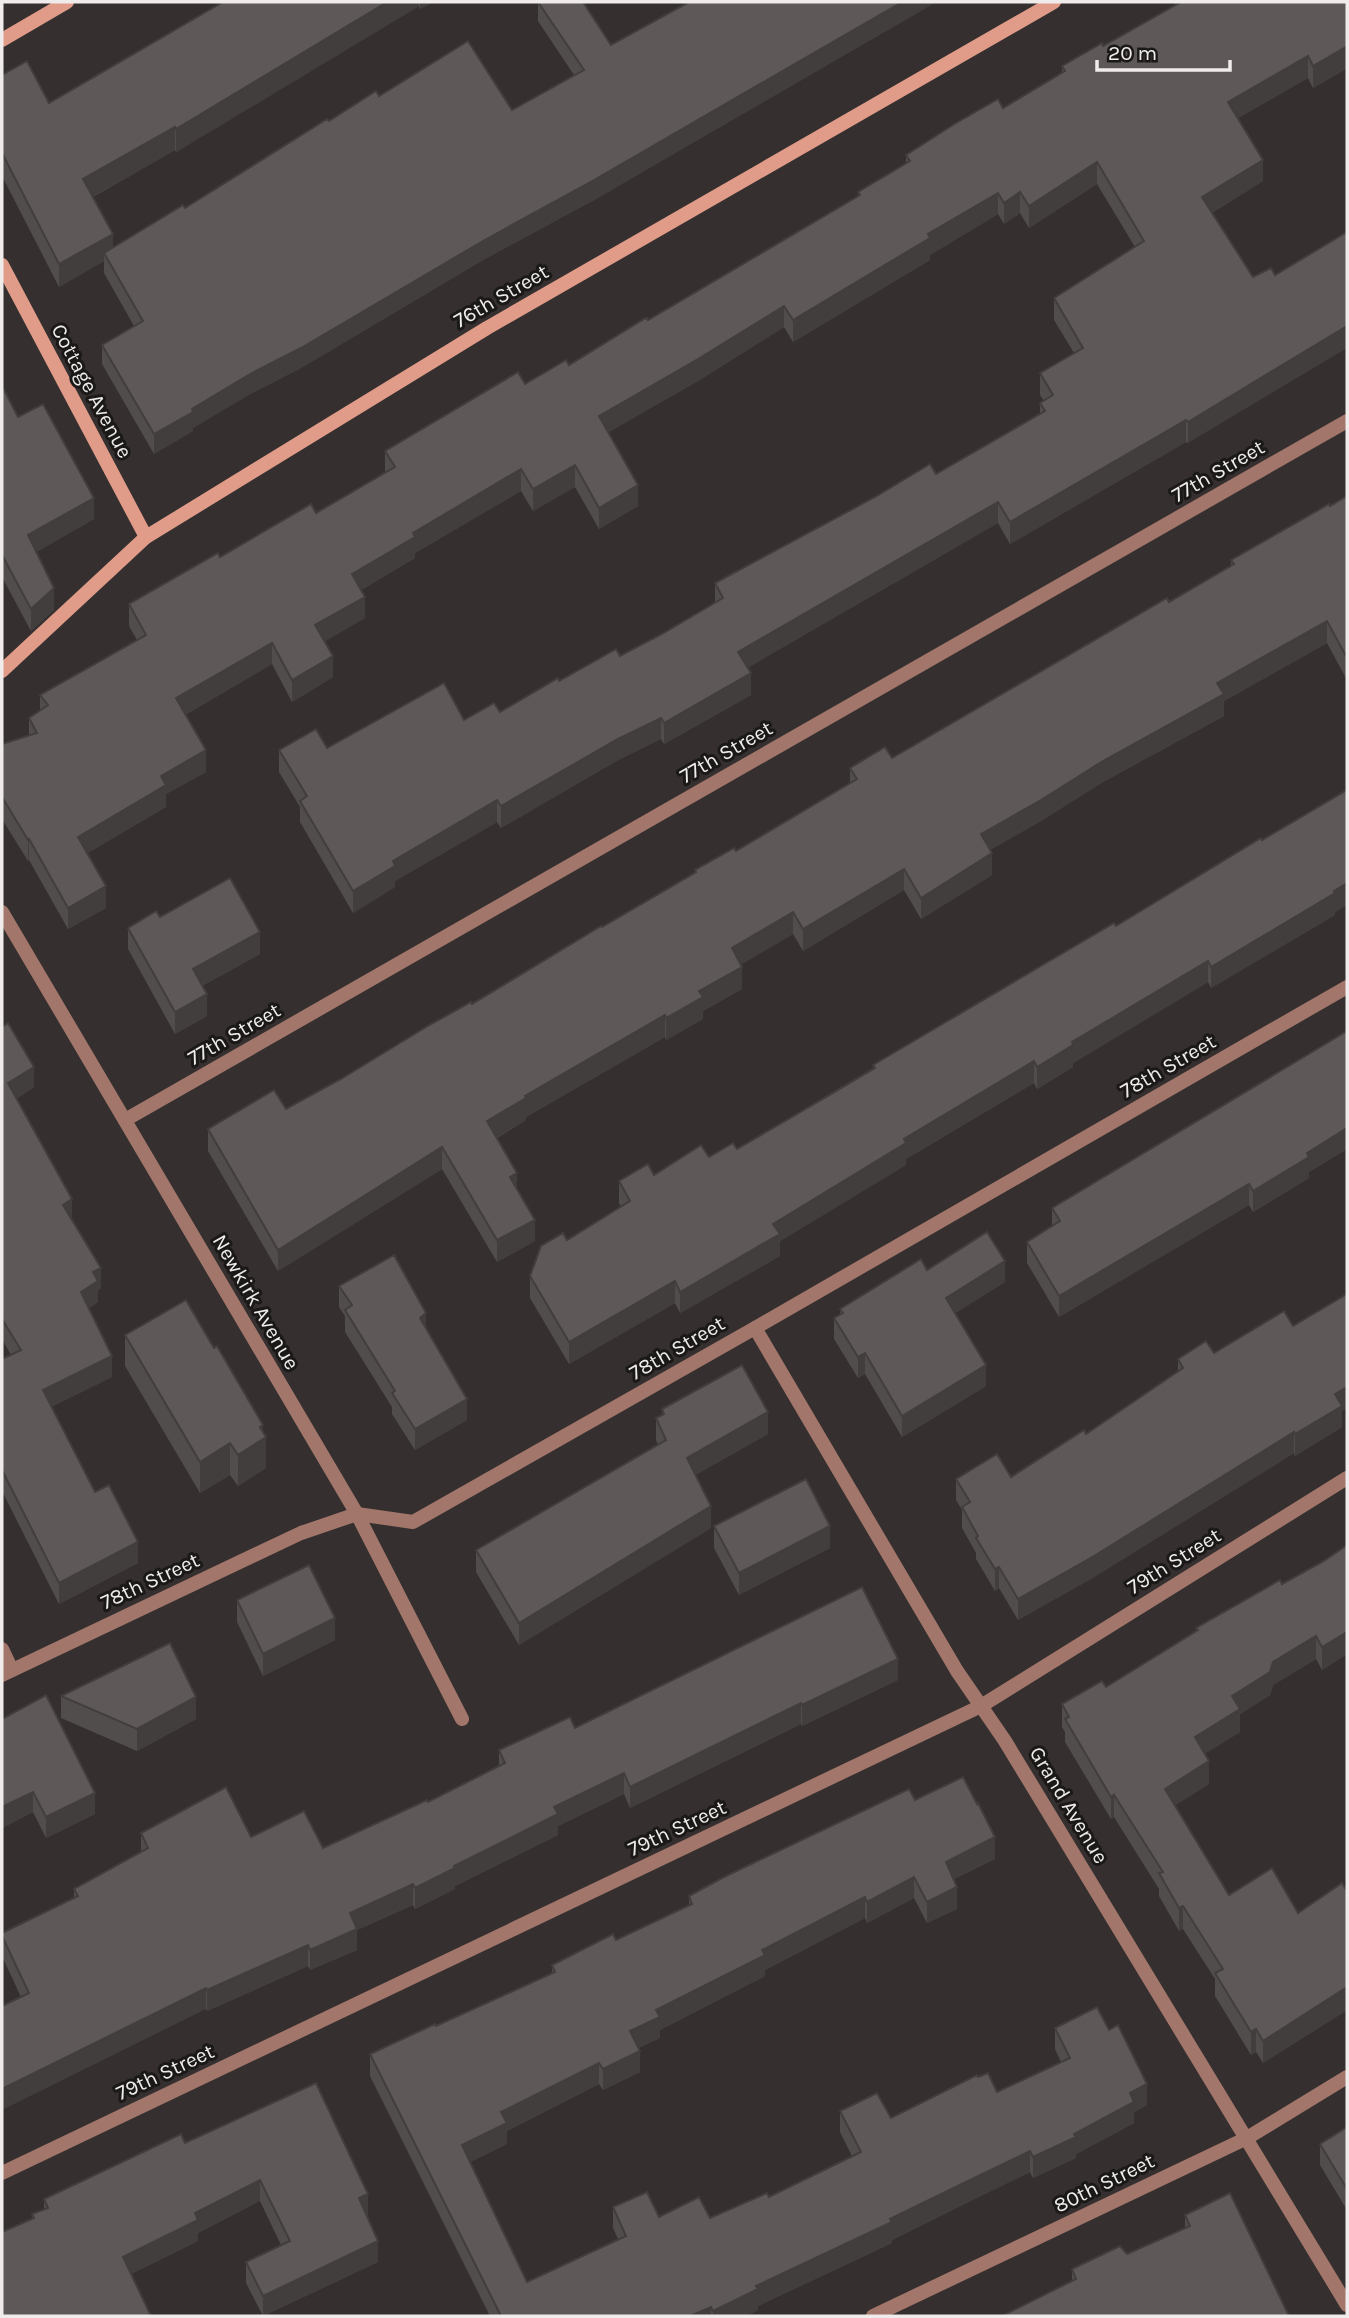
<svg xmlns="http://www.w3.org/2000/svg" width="1349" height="2318" font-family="Karla,sans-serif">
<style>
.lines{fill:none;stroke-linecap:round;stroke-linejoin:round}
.street{stroke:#a2766a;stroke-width:14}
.secondary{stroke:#e19c89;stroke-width:14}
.wall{fill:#514d4c}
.shaded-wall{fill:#423e3e}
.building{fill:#5e5958;stroke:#423e3e;stroke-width:2}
.labels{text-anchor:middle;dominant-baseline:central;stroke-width:6;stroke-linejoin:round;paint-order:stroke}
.street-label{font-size:21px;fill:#efeceb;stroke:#1b1918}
</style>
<rect width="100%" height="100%" fill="#35302f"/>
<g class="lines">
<g class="street">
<polyline points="2,912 357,1514 462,1719"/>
<polyline points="125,1120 1347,421"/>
<polyline points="755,1328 957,1671 1005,1741 1347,2305"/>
<polyline points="2,1649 12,1670"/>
<polyline points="2,1675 301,1533 357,1514 413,1522 755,1328 1347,987"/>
<polyline points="2,2173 981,1706 1347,1478"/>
<polyline points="873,2316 1247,2138 1347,2077"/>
</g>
<g class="secondary">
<polyline points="2,40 67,2"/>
<polyline points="2,265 146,537"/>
<polyline points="2,671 146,537 487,328 1054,2"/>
</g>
</g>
<g class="wall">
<polygon points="223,2 433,2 420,9 419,6 176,152 175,150 93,197 113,248 185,208 329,121 379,96 512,110 574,75 538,21 538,2 611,45 689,2 936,2 594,200 483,260 301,368 250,394 193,428 193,431 154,454 102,364 102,345 134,326 104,273 104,261 59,287 2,176 2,75 49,103"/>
<polygon points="1175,2 1347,2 1347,71 1346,69 1313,88 1308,78 1238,118 1263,181 1212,213 1188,443 1186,442 1010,544 998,523 747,668 751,695 664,744 661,739 618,760 501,828 497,822 395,881 395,887 353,913 300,822 300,807 279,772 279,750 327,748 500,712 559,681 620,656 662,634 715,603 715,583 936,474 1040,414 1040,403 1044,401 1040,395 1040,373 1074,353 1054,320 1054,298 1135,247 1097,184 1029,228 1020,213 1004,224 998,214 930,255 930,260 793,342 784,327 698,381 608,432 638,506 599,529 575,487 533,511 521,491 415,553 415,558 361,590 365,618 325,641 333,677 292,702 272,664 185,715 206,772 166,794 166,807 87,853 106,908 68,929 29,860 28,861 2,819 2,744 29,735 29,718 40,710 40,695 137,640 129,626 129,604 220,557 316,513 385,472 385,451 569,365 648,320 858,196 858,192 906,164 906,155 1003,108 1062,73 1062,66 1103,46 1175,6"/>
<polygon points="2,386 18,417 94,519 36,552 54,610 31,631 2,577"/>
<polygon points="1347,496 1347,680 1327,643 1224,701 1224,716 1103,782 1041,821 990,850 992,875 921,919 904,890 803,951 793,934 741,964 742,989 703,1011 703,1019 666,1040 665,1037 526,1117 526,1120 497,1138 517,1189 535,1241 497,1262 442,1169 278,1271 208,1151 208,1129 286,1109 341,1079 695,873 695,870 736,851 850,784 850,768 892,758 1231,566 1231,560"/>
<polygon points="1347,790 1347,905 1335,912 1335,915 1211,988 1208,982 1073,1063 1073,1067 1037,1089 1034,1083 906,1159 906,1165 780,1241 780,1256 680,1313 675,1303 569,1364 530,1298 530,1276 567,1240 621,1207 619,1203 619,1181 654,1175 709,1157 737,1149 873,1068 873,1065 1116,926"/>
<polygon points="160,917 260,954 202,986 207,1016 175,1034 128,949 128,928"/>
<polygon points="2,1027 34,1087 16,1099 72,1220 101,1288 98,1290 98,1302 89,1308 112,1377 51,1407 95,1492 138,1563 59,1604 2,1491 2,1359 11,1355 2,1339"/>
<polygon points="1347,1031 1347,1149 1309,1172 1309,1178 1253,1212 1249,1205 1059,1317 1027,1263 1027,1242 1052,1225 1052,1208"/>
<polygon points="927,1270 1005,1282 955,1313 986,1386 902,1437 865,1374 858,1378 834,1339 834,1318 840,1314 840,1309"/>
<polygon points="339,1286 426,1329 467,1420 415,1450 392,1414 392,1407 345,1332 345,1316 339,1307"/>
<polygon points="125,1335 263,1431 266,1468 238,1486 230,1475 200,1493 125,1366"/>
<polygon points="1214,1353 1342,1411 1342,1427 1295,1456 1294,1453 1094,1577 1018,1620 999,1588 995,1591 976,1559 976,1553 962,1528 962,1510 956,1500 956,1479 1011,1477 1086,1434 1178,1372 1178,1359"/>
<polygon points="662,1409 768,1434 695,1475 711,1528 519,1645 476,1572 476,1550 658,1445 656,1440 656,1418 662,1415"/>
<polygon points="714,1526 830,1548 739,1595 714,1548"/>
<polygon points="1347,1545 1347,1654 1322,1670 1316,1659 1273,1685 1270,1695 1240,1714 1240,1732 1204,1754 1209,1784 1175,1805 1229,1895 1298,1913 1347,1891 1347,2010 1263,2063 1256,2052 1251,2055 1215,1996 1215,1979 1183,1929 1179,1931 1159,1896 1159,1889 1114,1817 1111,1819 1065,1742 1065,1732 1062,1727 1062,1704 1106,1687 1196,1631 1196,1628 1282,1584 1324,1561"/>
<polygon points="237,1600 335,1640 263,1676 237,1622"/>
<polygon points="898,1680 802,1726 801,1724 630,1808 624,1794 558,1826 558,1835 455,1886 455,1889 415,1909 413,1905 357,1930 357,1950 310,1970 308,1966 207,2011 206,2009 21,1997 2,1956 2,1933 74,1898 74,1889 141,1852 141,1833 251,1837 323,1848 428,1802 499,1766 499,1750 575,1728"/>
<polygon points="61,1696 196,1719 137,1751 61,1718"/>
<polygon points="2,1719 95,1814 46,1838 33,1812 2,1828"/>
<polygon points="915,1800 995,1859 954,1879 957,1909 927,1923 914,1898 867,1923 865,1918 765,1970 765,1976 660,2030 660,2038 638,2048 640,2072 603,2090 599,2084 507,2131 507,2144 470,2162 527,2282 618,2239 613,2228 613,2207 659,2217 710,2218 769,2197 852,2156 840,2132 840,2111 891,2118 978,2077 997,2092 1061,2062 1055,2049 1055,2028 1147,2105 1134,2112 1134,2123 1076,2154 1076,2158 1033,2178 1030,2172 970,2201 892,2240 892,2243 758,2306 758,2310 746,2316 490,2316 370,2076 370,2054 552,1974 552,1965 616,1940 689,1905 689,1896"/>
<polygon points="1347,2127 1347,2210 1320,2165 1320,2144"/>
<polygon points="185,2143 368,2215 367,2215 378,2262 263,2316 246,2283 246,2262 281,2245 260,2201 198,2233 198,2241 131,2274 32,2218 32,2214 44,2209 44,2199"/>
<polygon points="1185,2215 1289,2316 1072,2281 1072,2269 1127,2254 1185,2228"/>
</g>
<g class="shaded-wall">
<polygon points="387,2 419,2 419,6 176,152 176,129"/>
<polygon points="420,2 433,2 420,9"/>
<polygon points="902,2 936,2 594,200 483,260 301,368 250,394 193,428 193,431 154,454 154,434 192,409 250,374 483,241"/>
<polygon points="1346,47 1346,69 1313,88 1313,66"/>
<polygon points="1308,56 1308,78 1228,124 1228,102"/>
<polygon points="175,127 175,150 83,202 83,179"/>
<polygon points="1263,160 1263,181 1202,219 1202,197"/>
<polygon points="1097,162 1097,184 1029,228 1029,206"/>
<polygon points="1020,192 1020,213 1004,224 1004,203"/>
<polygon points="998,193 998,214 930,255 930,260 793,342 793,320 928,234"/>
<polygon points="113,234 113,257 104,253 104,261 59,287 59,264"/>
<polygon points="784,306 784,327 698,381 599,438 599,416"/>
<polygon points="1347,326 1347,348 1188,443 1188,422"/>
<polygon points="1186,420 1186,442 1010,544 1010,522"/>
<polygon points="575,465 575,487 533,511 533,489"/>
<polygon points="521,469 521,491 415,553 415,558 352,595 352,574 413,533"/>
<polygon points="638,485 638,506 599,529 599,508"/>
<polygon points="94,498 94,519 28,557 28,535"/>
<polygon points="998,502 998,523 738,673 738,652"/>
<polygon points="54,588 54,610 31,631 31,609"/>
<polygon points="365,597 365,618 315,647 315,625"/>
<polygon points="1327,621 1327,643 1224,701 1224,716 1103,782 1041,821 981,855 981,834 1217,683"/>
<polygon points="272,643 272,664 176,720 176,698"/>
<polygon points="333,656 333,677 292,702 292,680"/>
<polygon points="751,673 751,695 664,744 664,723"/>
<polygon points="661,718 661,739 618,760 501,828 501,806 618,739"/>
<polygon points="206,750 206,772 166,794 166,807 78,859 78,837 161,776"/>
<polygon points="497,800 497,822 395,881 395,887 353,913 353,891 393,861"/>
<polygon points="29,839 29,860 28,861 28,840"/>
<polygon points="992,853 992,875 921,919 921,898"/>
<polygon points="904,869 904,890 803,951 803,929"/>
<polygon points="1347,883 1347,905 1335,912 1335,915 1211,988 1211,967"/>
<polygon points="106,886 106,908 68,929 68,908"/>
<polygon points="793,912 793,934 732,970 732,948"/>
<polygon points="260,932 260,954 193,991 193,969"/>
<polygon points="1208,961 1208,982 1073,1063 1073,1067 1037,1089 1037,1067 1072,1042"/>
<polygon points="742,967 742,989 703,1011 703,1019 666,1040 666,1018 699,991"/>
<polygon points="207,994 207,1016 175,1034 175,1012"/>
<polygon points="665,1015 665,1037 526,1117 526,1120 487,1143 487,1121 525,1096"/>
<polygon points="1034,1061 1034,1083 906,1159 906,1165 780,1241 780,1256 680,1313 680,1292 773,1224 904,1139"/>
<polygon points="34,1067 34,1087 8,1104 8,1083"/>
<polygon points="1347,1128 1347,1149 1309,1172 1309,1178 1253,1212 1253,1191 1307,1153"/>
<polygon points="442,1147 442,1169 278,1271 278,1250"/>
<polygon points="517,1173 517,1195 510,1177"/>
<polygon points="1249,1184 1249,1205 1059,1317 1059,1296"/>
<polygon points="72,1199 72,1220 63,1205"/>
<polygon points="535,1220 535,1241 497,1262 497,1240"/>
<polygon points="1005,1261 1005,1282 946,1319 946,1298"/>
<polygon points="101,1268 101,1288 98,1290 98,1302 81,1313 81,1292 93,1272"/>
<polygon points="675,1281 675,1303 569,1364 569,1342"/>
<polygon points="426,1313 426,1335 420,1318"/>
<polygon points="865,1353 865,1374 858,1378 858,1357"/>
<polygon points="112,1356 112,1377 43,1411 43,1390"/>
<polygon points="986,1365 986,1386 902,1437 902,1416"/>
<polygon points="1347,1387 1347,1408 1342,1411 1342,1427 1295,1456 1295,1434 1335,1394"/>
<polygon points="467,1399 467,1420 415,1450 415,1429"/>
<polygon points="768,1412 768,1434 687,1480 687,1458"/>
<polygon points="263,1425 263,1439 266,1437 266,1468 238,1486 238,1455 260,1427"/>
<polygon points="1294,1432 1294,1453 1094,1577 1018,1620 1018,1599"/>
<polygon points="230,1443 230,1475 200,1493 200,1462"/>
<polygon points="711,1506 711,1528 519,1645 519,1623"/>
<polygon points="830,1526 830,1548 739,1595 739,1573"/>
<polygon points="138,1542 138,1563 59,1604 59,1583"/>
<polygon points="999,1567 999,1588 995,1591 995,1569"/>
<polygon points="335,1618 335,1640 263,1676 263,1654"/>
<polygon points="1347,1632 1347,1654 1322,1670 1322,1647"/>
<polygon points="1316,1636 1316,1659 1273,1685 1270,1695 1240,1714 1240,1732 1195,1760 1195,1737 1232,1696 1273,1662"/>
<polygon points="898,1659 898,1680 802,1726 802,1705"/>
<polygon points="196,1697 196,1719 137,1751 137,1729"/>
<polygon points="801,1703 801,1724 630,1808 630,1787"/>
<polygon points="1209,1761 1209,1784 1165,1812 1165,1789"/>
<polygon points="624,1773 624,1794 558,1826 558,1835 455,1886 455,1889 415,1909 415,1888 554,1807"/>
<polygon points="33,1792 33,1812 2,1828 2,1807"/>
<polygon points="95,1793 95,1814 46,1838 46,1817"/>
<polygon points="1114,1795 1114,1817 1111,1819 1111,1797"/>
<polygon points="995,1837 995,1859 946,1883 946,1862"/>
<polygon points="914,1877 914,1898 867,1923 867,1902"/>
<polygon points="413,1884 413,1905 357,1930 357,1950 310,1970 310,1950 350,1913"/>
<polygon points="957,1887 957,1909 927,1923 927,1902"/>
<polygon points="865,1897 865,1918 765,1970 765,1976 660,2030 660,2038 630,2052 630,2031 656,2010 762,1950"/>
<polygon points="1183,1906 1183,1929 1179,1931 1179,1908"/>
<polygon points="308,1945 308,1966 207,2011 207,1990"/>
<polygon points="1347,1987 1347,2010 1263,2063 1263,2041"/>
<polygon points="206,1988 206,2009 2,2110 2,2089"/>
<polygon points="1256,2029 1256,2052 1251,2055 1251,2032"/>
<polygon points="640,2051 640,2072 603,2090 603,2069"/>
<polygon points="599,2063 599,2084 507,2131 507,2144 462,2166 462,2145 501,2112"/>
<polygon points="1147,2084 1147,2105 1134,2112 1134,2123 1076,2154 1076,2158 1033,2178 1033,2157 1074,2134 1130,2093"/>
<polygon points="1030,2151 1030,2172 892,2240 892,2243 758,2306 758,2310 746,2316 713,2316 713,2311 756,2286 970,2180"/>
<polygon points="260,2180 260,2201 198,2233 198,2241 123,2278 123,2257 195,2213"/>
<polygon points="368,2194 368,2215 359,2219 359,2198"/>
<polygon points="378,2241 378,2262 263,2316 263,2296"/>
<polygon points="711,2307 711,2316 690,2316"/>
</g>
<g class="building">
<polygon points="223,2 387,2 176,129 175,127 83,179 113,234 59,264 2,153 2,75 27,61 49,103"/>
<polygon points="538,2 583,2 611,45 689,2 902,2 594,180 483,241 301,348 250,374 192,409 193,412 154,434 102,345 143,321 104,253 183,205 185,208 327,119 329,121 376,91 379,96 468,41 512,110 584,70"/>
<polygon points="1178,2 1347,2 1347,49 1346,47 1313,66 1308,56 1228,102 1263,160 1202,197 1253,277 1271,268 1275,275 1347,232 1347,326 1188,422 1186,420 1010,522 998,502 738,652 751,673 664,723 661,718 618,739 501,806 497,800 393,861 395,866 353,891 300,801 307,796 279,750 316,729 327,748 444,683 464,720 494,703 500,712 558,678 559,681 616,649 620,656 662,634 723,598 715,583 875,497 930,464 936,474 1045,411 1040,403 1053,395 1040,373 1083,348 1054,298 1144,241 1097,162 1029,206 1020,192 1004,203 998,193 928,234 930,238 793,320 784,306 698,359 599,416 638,485 599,508 575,465 533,489 521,469 413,533 415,537 352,574 365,597 315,625 333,656 292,680 272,643 176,698 206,750 161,776 166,785 78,837 106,886 68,908 29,839 28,840 2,797 2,744 37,733 29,718 48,705 40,695 146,635 129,604 218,553 220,557 311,504 316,513 395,467 385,451 518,372 525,384 566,360 569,365 644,319 647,318 648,320 860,195 858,192 910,161 906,155 956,123 998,99 1003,108 1065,71 1062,66 1102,43 1103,46 1179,3"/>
<polygon points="2,386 18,417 43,404 94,498 28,535 54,588 31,609 2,555"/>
<polygon points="1347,496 1347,658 1327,621 1217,683 1224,694 1103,761 1041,800 981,834 992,853 921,898 904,869 803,929 793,912 732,948 742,967 699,991 703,997 666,1018 665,1015 611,1046 525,1096 526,1098 487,1121 517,1173 510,1177 535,1220 497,1240 442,1147 278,1250 208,1129 274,1090 286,1109 341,1079 426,1027 471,1002 472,1004 601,926 602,927 696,872 695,870 734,848 736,851 857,779 850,768 885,747 892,758 1167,598 1169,602 1234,564 1231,560 1329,504 1330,506"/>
<polygon points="1347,790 1347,883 1334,891 1335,893 1211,967 1208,961 1072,1042 1073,1045 1037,1067 1034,1061 904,1139 906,1143 773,1224 780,1234 680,1292 675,1281 569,1342 530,1276 541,1246 563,1233 567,1240 630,1201 619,1181 648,1164 654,1175 701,1145 709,1157 733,1143 737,1149 828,1096 875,1068 873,1065 939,1026 1114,923 1116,926 1261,838 1262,840"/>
<polygon points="230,878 260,932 193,969 207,994 175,1012 128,928 156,911 160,917"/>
<polygon points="8,1023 34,1067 8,1083 72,1199 63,1205 101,1268 93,1272 98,1281 81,1292 112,1356 43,1390 95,1492 109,1485 138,1542 59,1583 2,1470 2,1359 21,1350 2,1319 2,1027"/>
<polygon points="1347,1031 1347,1128 1307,1153 1309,1157 1253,1191 1249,1184 1059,1296 1027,1242 1060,1221 1052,1208"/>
<polygon points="987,1232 1005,1261 946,1298 986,1365 902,1416 865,1353 858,1357 834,1318 843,1313 840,1309 921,1259 927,1270"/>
<polygon points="394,1255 426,1313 420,1318 467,1399 415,1429 392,1393 395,1391 345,1310 352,1305 339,1286"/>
<polygon points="1347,1294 1347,1387 1335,1394 1342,1406 1295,1434 1294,1432 1094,1556 1018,1599 999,1567 995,1569 976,1538 978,1536 962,1507 970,1502 956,1479 997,1454 1011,1477 1084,1430 1086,1434 1183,1368 1178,1359 1206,1341 1214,1353 1284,1311 1293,1326"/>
<polygon points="186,1300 214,1348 217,1346 263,1425 260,1427 266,1437 238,1455 230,1443 200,1462 125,1335"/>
<polygon points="742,1365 768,1412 687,1458 711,1506 519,1623 476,1550 666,1440 656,1418 664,1414 662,1409"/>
<polygon points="806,1479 830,1526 739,1573 714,1526"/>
<polygon points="1347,1545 1347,1632 1322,1647 1316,1636 1273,1662 1270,1672 1232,1696 1240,1709 1195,1737 1209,1761 1165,1789 1229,1895 1272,1868 1298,1913 1342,1883 1347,1891 1347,1987 1263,2041 1256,2029 1251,2032 1215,1973 1223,1969 1183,1906 1179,1908 1159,1873 1163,1872 1114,1795 1111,1797 1065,1719 1069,1717 1062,1704 1102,1681 1106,1687 1198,1630 1196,1628 1280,1580 1282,1584 1324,1561"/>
<polygon points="309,1565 335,1618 263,1654 237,1600"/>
<polygon points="862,1587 898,1659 802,1705 801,1703 630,1787 624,1773 554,1807 558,1814 454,1866 455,1868 415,1888 413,1884 350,1913 357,1929 310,1950 308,1945 207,1990 206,1988 2,2089 2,2006 29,1993 2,1936 2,1933 78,1896 74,1889 148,1848 141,1833 226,1787 251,1837 304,1811 323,1848 427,1800 428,1802 505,1763 499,1750 570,1717 575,1728"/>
<polygon points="170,1643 196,1697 137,1729 61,1696"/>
<polygon points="46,1695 95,1793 46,1817 33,1792 2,1807 2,1719"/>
<polygon points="963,1777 977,1804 978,1803 995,1837 946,1862 957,1887 927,1902 914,1877 867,1902 865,1897 762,1950 765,1955 656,2010 660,2017 630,2031 640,2051 603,2069 599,2063 501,2112 507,2123 462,2145 527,2282 626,2236 613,2207 647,2192 659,2217 699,2197 710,2218 767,2193 769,2197 861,2152 840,2111 877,2093 891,2118 977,2075 978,2077 988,2073 997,2092 1070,2058 1055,2028 1097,2007 1109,2030 1118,2025 1147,2084 1130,2093 1134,2102 1074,2134 1076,2137 1033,2157 1030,2151 970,2180 890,2219 892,2222 756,2286 758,2289 713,2311 711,2307 690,2316 501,2316 370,2054 435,2024 436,2026 555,1972 552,1965 613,1934 616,1940 692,1904 689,1896 724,1877 909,1789 915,1800"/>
<polygon points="316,2083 368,2194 359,2198 378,2241 263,2296 246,2262 290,2241 260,2180 195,2213 198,2220 123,2257 151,2316 2,2316 2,2232 34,2218 32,2214 48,2208 44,2199 181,2134 185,2143"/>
<polygon points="1347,2127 1347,2189 1320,2144"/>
<polygon points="1230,2193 1289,2316 1002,2316 1076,2279 1072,2269 1120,2246 1127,2254 1190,2226 1185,2215"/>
</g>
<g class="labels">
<g class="street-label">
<text transform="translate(501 296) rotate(-30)">76th Street</text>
<text transform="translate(92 391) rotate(62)">Cottage Avenue</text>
<text transform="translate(1218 471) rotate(-30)">77th Street</text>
<text transform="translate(726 752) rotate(-30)">77th Street</text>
<text transform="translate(234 1034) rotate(-30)">77th Street</text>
<text transform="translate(1168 1066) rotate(-30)">78th Street</text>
<text transform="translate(256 1302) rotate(60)">Newkirk Avenue</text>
<text transform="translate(677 1348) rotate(-30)">78th Street</text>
<text transform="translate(1174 1561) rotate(-32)">79th Street</text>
<text transform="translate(150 1581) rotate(-25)">78th Street</text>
<text transform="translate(1069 1805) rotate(59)">Grand Avenue</text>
<text transform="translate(677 1828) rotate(-25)">79th Street</text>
<text transform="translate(165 2072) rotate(-25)">79th Street</text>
<text transform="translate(1104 2183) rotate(-26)">80th Street</text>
</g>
</g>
<rect width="1349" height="2318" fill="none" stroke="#efeceb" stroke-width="7"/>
<path d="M1097 60v10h133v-10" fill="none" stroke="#efeceb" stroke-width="3.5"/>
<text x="1108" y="60" font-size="21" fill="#efeceb" stroke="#1b1918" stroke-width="5" paint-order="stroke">20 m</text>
</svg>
